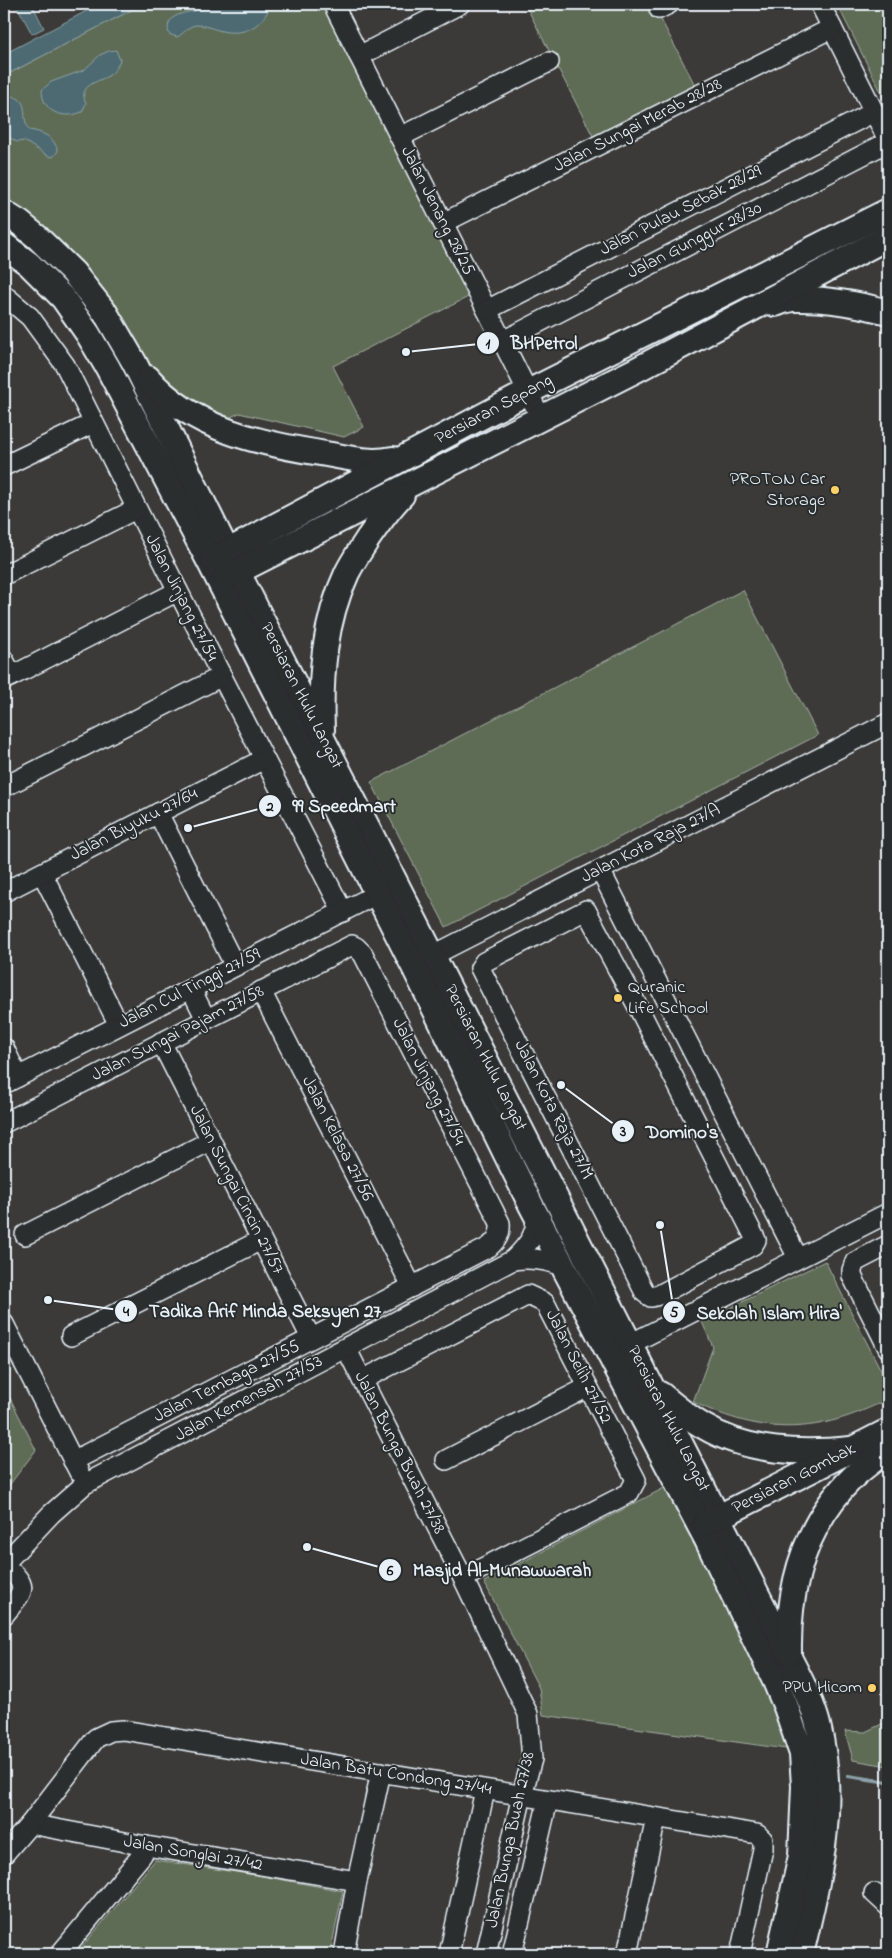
<svg xmlns="http://www.w3.org/2000/svg" width="892" height="1958" font-family="'Indie Flower',sans-serif">
<style>
.green{fill:#5f6c54;stroke:#a4aea6}
.water{fill:#4e6b72;stroke:#8ca1a8}
.lines{fill:none;stroke-linecap:round;stroke-linejoin:round}
.stream{stroke:#8ca1a8;stroke-width:4}
.minor-casing{stroke:#e8f1f8;stroke-width:22}
.major-casing{stroke:#e8f1f8;stroke-width:28}
.minor{stroke:#2a2d2e;stroke-width:19}
.major{stroke:#2a2d2e;stroke-width:24}
.poi-dot{fill:#ffd166;stroke:#2a2d2e;stroke-width:2}
.labels{text-anchor:middle;dominant-baseline:central;stroke-width:4;stroke-linejoin:round;paint-order:stroke}
.street-label{font-size:18px;fill:#e8f1f8;stroke:#2a2d2e}
.poi-label{font-size:18px;fill:#e8f1f8;stroke:#2a2d2e;text-anchor:end}
.leader{fill:none;stroke:#e8f1f8;stroke-width:2}
.callout-dot{fill:#e8f1f8;stroke:#2a2d2e;stroke-width:2}
.mark-label{font-size:15px;text-anchor:middle;font-weight:bold;fill:#111}
.callout-label{font-size:19px;text-anchor:middle;font-weight:bold;fill:#e8f1f8;stroke:#2a2d2e;stroke-width:4;stroke-linejoin:round;paint-order:stroke}
</style>
<rect width="100%" height="100%" fill="#3c3a38"/>
<filter id="ink" filterUnits="userSpaceOnUse"><feTurbulence type="fractalNoise" baseFrequency=".02" numOctaves="2"/><feDisplacementMap in="SourceGraphic" scale="10" xChannelSelector="R" yChannelSelector="G"/><feConvolveMatrix kernelMatrix="1 2 1 2 8 2 1 2 1" color-interpolation-filters="sRGB"/></filter>
<g filter="url(#ink)">
<g class="green">
<polygon points="143,4 328,4 474,294 333,366 364,427 344,437 239,413 223,421 158,381 102,292 65,247 26,214 4,202 4,76"/>
<polygon points="525,4 653,4 697,89 596,142"/>
<polygon points="837,4 888,4 888,106"/>
<polygon points="743,590 818,735 446,927 371,782"/>
<path d="M 825,1261 L 888,1384 L 888,1399 C 817,1435 765,1436 693,1402 L 713,1347 L 702,1322 Z"/>
<polygon points="4,1386 36,1450 4,1492"/>
<polygon points="666,1487 781,1721 786,1749 543,1715 539,1688 484,1582"/>
<polygon points="888,1721 888,1766 853,1760 845,1731 865,1732"/>
<polygon points="155,1860 262,1876 343,1891 330,1954 76,1954"/>
</g>
<g class="water">
<polygon points="16,4 32,4 44,28 32,34"/>
<polygon points="100,4 143,4 4,76 4,54"/>
<path d="M 214,4 L 271,4 C 263,26 245,36 222,31 C 213,29 205,25 196,25 C 187,26 184,34 177,37 L 169,34 C 163,12 189,13 203,9 C 207,8 211,6 214,4 Z"/>
<path d="M 116,50 L 120,60 C 118,66 114,73 108,76 C 97,82 77,86 86,103 L 82,112 C 63,120 42,112 42,90 L 51,82 L 84,70 L 100,55 L 109,51 Z"/>
<path d="M 4,95 C 34,97 19,115 29,130 C 43,132 54,137 58,151 L 53,157 L 48,156 L 24,141 L 17,142 L 4,134 Z"/>
</g>
<g class="lines">
<polyline class="stream" points="848,1776 888,1782"/>
<g class="minor-casing">
<g id="minor">
<polyline points="333,4 541,418"/>
<polyline points="820,4 888,140"/>
<polyline points="659,9 669,4"/>
<polyline points="359,56 460,4"/>
<polyline points="400,137 549,62"/>
<polyline points="443,223 832,28"/>
<polyline points="4,295 30,317 65,365 178,591 343,912"/>
<polyline points="487,310 874,112"/>
<polyline points="503,341 888,142"/>
<polyline points="4,466 93,423"/>
<polyline points="4,575 136,509"/>
<polyline points="4,660 12,676"/>
<polyline points="4,680 178,591"/>
<polyline points="4,787 222,676"/>
<polyline points="158,813 235,966"/>
<polyline points="600,870 798,1258"/>
<polyline points="42,873 119,1025"/>
<polyline points="4,892 264,759"/>
<polygon points="586,910 638,1007 756,1240 753,1245 659,1295 651,1297 645,1293 480,968 484,962"/>
<polyline points="422,961 888,723"/>
<polyline points="191,989 206,1019"/>
<polyline points="261,991 412,1287"/>
<polyline points="161,1042 311,1338"/>
<polyline points="4,1048 18,1077"/>
<polyline points="4,1084 377,894"/>
<path d="M 4,1123 L 352,945 L 356,947 L 363,954 L 500,1223 C 501,1234 497,1240 489,1247 L 73,1461"/>
<polyline points="25,1235 210,1141"/>
<polyline points="888,1245 855,1262 852,1270 852,1276 888,1348"/>
<path d="M 513,1260 C 531,1257 548,1260 565,1267"/>
<polyline points="4,1324 79,1472"/>
<polyline points="71,1336 261,1240"/>
<polyline points="630,1344 888,1213"/>
<polyline points="346,1348 463,1578 528,1714 532,1759 522,1795 486,1954"/>
<polyline points="362,1380 528,1295 545,1303 636,1480 629,1493 463,1578"/>
<polyline points="446,1460 588,1387"/>
<path d="M 4,1564 L 51,1514 L 85,1484 L 513,1260 C 527,1246 541,1231 534,1211"/>
<path d="M 4,1565 C 31,1588 24,1590 4,1615"/>
<polyline points="30,1824 146,1846 357,1881"/>
<polyline points="4,1854 30,1824 96,1738 111,1731 123,1730 757,1834 763,1840 763,1849 740,1954"/>
<polyline points="874,1893 888,1906"/>
<polyline points="60,1954 142,1855 146,1846"/>
<polyline points="344,1954 357,1881 381,1772"/>
<polyline points="449,1954 485,1790"/>
<polyline points="512,1954 548,1800"/>
<polyline points="627,1954 656,1818"/>
</g>
</g>
<g class="major-casing">
<g id="major">
<path d="M 4,213 L 20,223 L 37,237 L 73,272 L 106,314 L 134,362 L 227,551 L 798,1675 C 806,1691 814,1708 818,1725 C 838,1806 819,1876 801,1954"/>
<polyline points="4,245 29,264 63,298 88,334 108,368 209,561 413,965 532,1207 707,1540 775,1681 786,1707 802,1754 804,1786 801,1856 779,1954"/>
<path d="M 775,304 C 781,302 787,299 794,299 C 825,298 859,304 888,312"/>
<path d="M 148,378 C 193,430 262,444 326,454 C 350,458 369,464 393,459"/>
<polyline points="213,559 528,392 888,211"/>
<polyline points="225,578 638,369 888,237"/>
<path d="M 322,730 C 320,676 324,622 347,573 C 353,561 360,551 367,540 C 378,524 388,509 402,495"/>
<path d="M 660,1394 C 674,1405 687,1417 703,1426 C 748,1453 801,1454 851,1449"/>
<polyline points="705,1524 888,1431"/>
<path d="M 789,1652 C 788,1586 804,1525 853,1477 C 862,1468 873,1461 882,1453"/>
</g>
</g>
<use href="#minor" class="minor"/>
<use href="#major" class="major"/>
</g>
</g>
<g class="poi-dot">
<circle cx="835" cy="490" r="5"/>
<circle cx="618" cy="998" r="5"/>
<circle cx="872" cy="1688" r="5"/>
</g>
<g class="labels">
<g class="street-label">
<text transform="translate(638 126) rotate(-27)">Jalan Sungai Merab 28/28</text>
<text transform="translate(437 211) rotate(63)">Jalan Jenang 28/25</text>
<text transform="translate(681 211) rotate(-27)">Jalan Pulau Sebak 28/29</text>
<text transform="translate(695 241) rotate(-27)">Jalan Gunggur 28/30</text>
<text transform="translate(494 410) rotate(-28)">Persiaran Sepang</text>
<text transform="translate(181 598) rotate(63)">Jalan Jinjang 27/54</text>
<text transform="translate(301 696) rotate(63)">Persiaran Hulu Langat</text>
<text transform="translate(134 825) rotate(-27)">Jalan Biyuku 27/64</text>
<text transform="translate(651 844) rotate(-27)">Jalan Kota Raja 27/A</text>
<text transform="translate(190 989) rotate(-27)">Jalan Cul Tinggi 27/59</text>
<text transform="translate(178 1034) rotate(-27)">Jalan Sungai Pajam 27/58</text>
<text transform="translate(485 1058) rotate(63)">Persiaran Hulu Langat</text>
<text transform="translate(428 1082) rotate(63)">Jalan Jinjang 27/54</text>
<text transform="translate(553 1110) rotate(63)">Jalan Kota Raja 27/M</text>
<text transform="translate(337 1139) rotate(63)">Jalan Kelasa 27/56</text>
<text transform="translate(236 1190) rotate(63)">Jalan Sungai Cincin 27/57</text>
<text transform="translate(578 1367) rotate(63)">Jalan Selih 27/52</text>
<text transform="translate(227 1382) rotate(-27)">Jalan Tembaga 27/55</text>
<text transform="translate(249 1399) rotate(-28)">Jalan Kemensah 27/53</text>
<text transform="translate(668 1419) rotate(63)">Persiaran Hulu Langat</text>
<text transform="translate(399 1453) rotate(63)">Jalan Bunga Buah 27/38</text>
<text transform="translate(794 1479) rotate(-27)">Persiaran Gombak</text>
<text transform="translate(396 1775) rotate(9)">Jalan Batu Condong 27/44</text>
<text transform="translate(511 1840) rotate(-78)">Jalan Bunga Buah 27/38</text>
<text transform="translate(193 1854) rotate(10)">Jalan Songlai 27/42</text>
</g>
<g class="poi-label">
<text x="825" y="480">PROTON Car<tspan x="825" dy="21">Storage</tspan></text>
<text x="628" y="988" text-anchor="start">Quranic<tspan x="628" dy="21">Life School</tspan></text>
<text x="862" y="1688">PPU Hicom</text>
</g>
</g>
<path class="leader" d="M406 352L488 343M188 828L270 806M561 1085L623 1131M48 1300L126 1311M660 1225L674 1312M307 1547L390 1570"/>
<g class="callout-dot">
<circle cx="406" cy="352" r="5"/>
<circle cx="188" cy="828" r="5"/>
<circle cx="561" cy="1085" r="5"/>
<circle cx="48" cy="1300" r="5"/>
<circle cx="660" cy="1225" r="5"/>
<circle cx="307" cy="1547" r="5"/>
<circle cx="488" cy="343" r="12"/>
<circle cx="270" cy="806" r="12"/>
<circle cx="623" cy="1131" r="12"/>
<circle cx="126" cy="1311" r="12"/>
<circle cx="674" cy="1312" r="12"/>
<circle cx="390" cy="1570" r="12"/>
</g>
<g class="mark-label">
<text x="488" y="348">1</text>
<text x="270" y="811">2</text>
<text x="623" y="1136">3</text>
<text x="126" y="1316">4</text>
<text x="674" y="1317">5</text>
<text x="390" y="1575">6</text>
</g>
<g class="callout-label">
<text x="544" y="349">BHPetrol</text>
<text x="344" y="812">99 Speedmart</text>
<text x="682" y="1138">Domino's</text>
<text x="265" y="1317">Tadika Arif Minda Seksyen 27</text>
<text x="769" y="1319">Sekolah Islam Hira'</text>
<text x="502" y="1576">Masjid Al-Munawwarah</text>
</g>
<rect width="892" height="1958" fill="none" stroke="#2a2d2e" stroke-width="20"/>
<rect x="10" y="10" width="872" height="1938" fill="none" stroke="#e8f1f8" stroke-width="2" filter="url(#ink)"/>
</svg>
